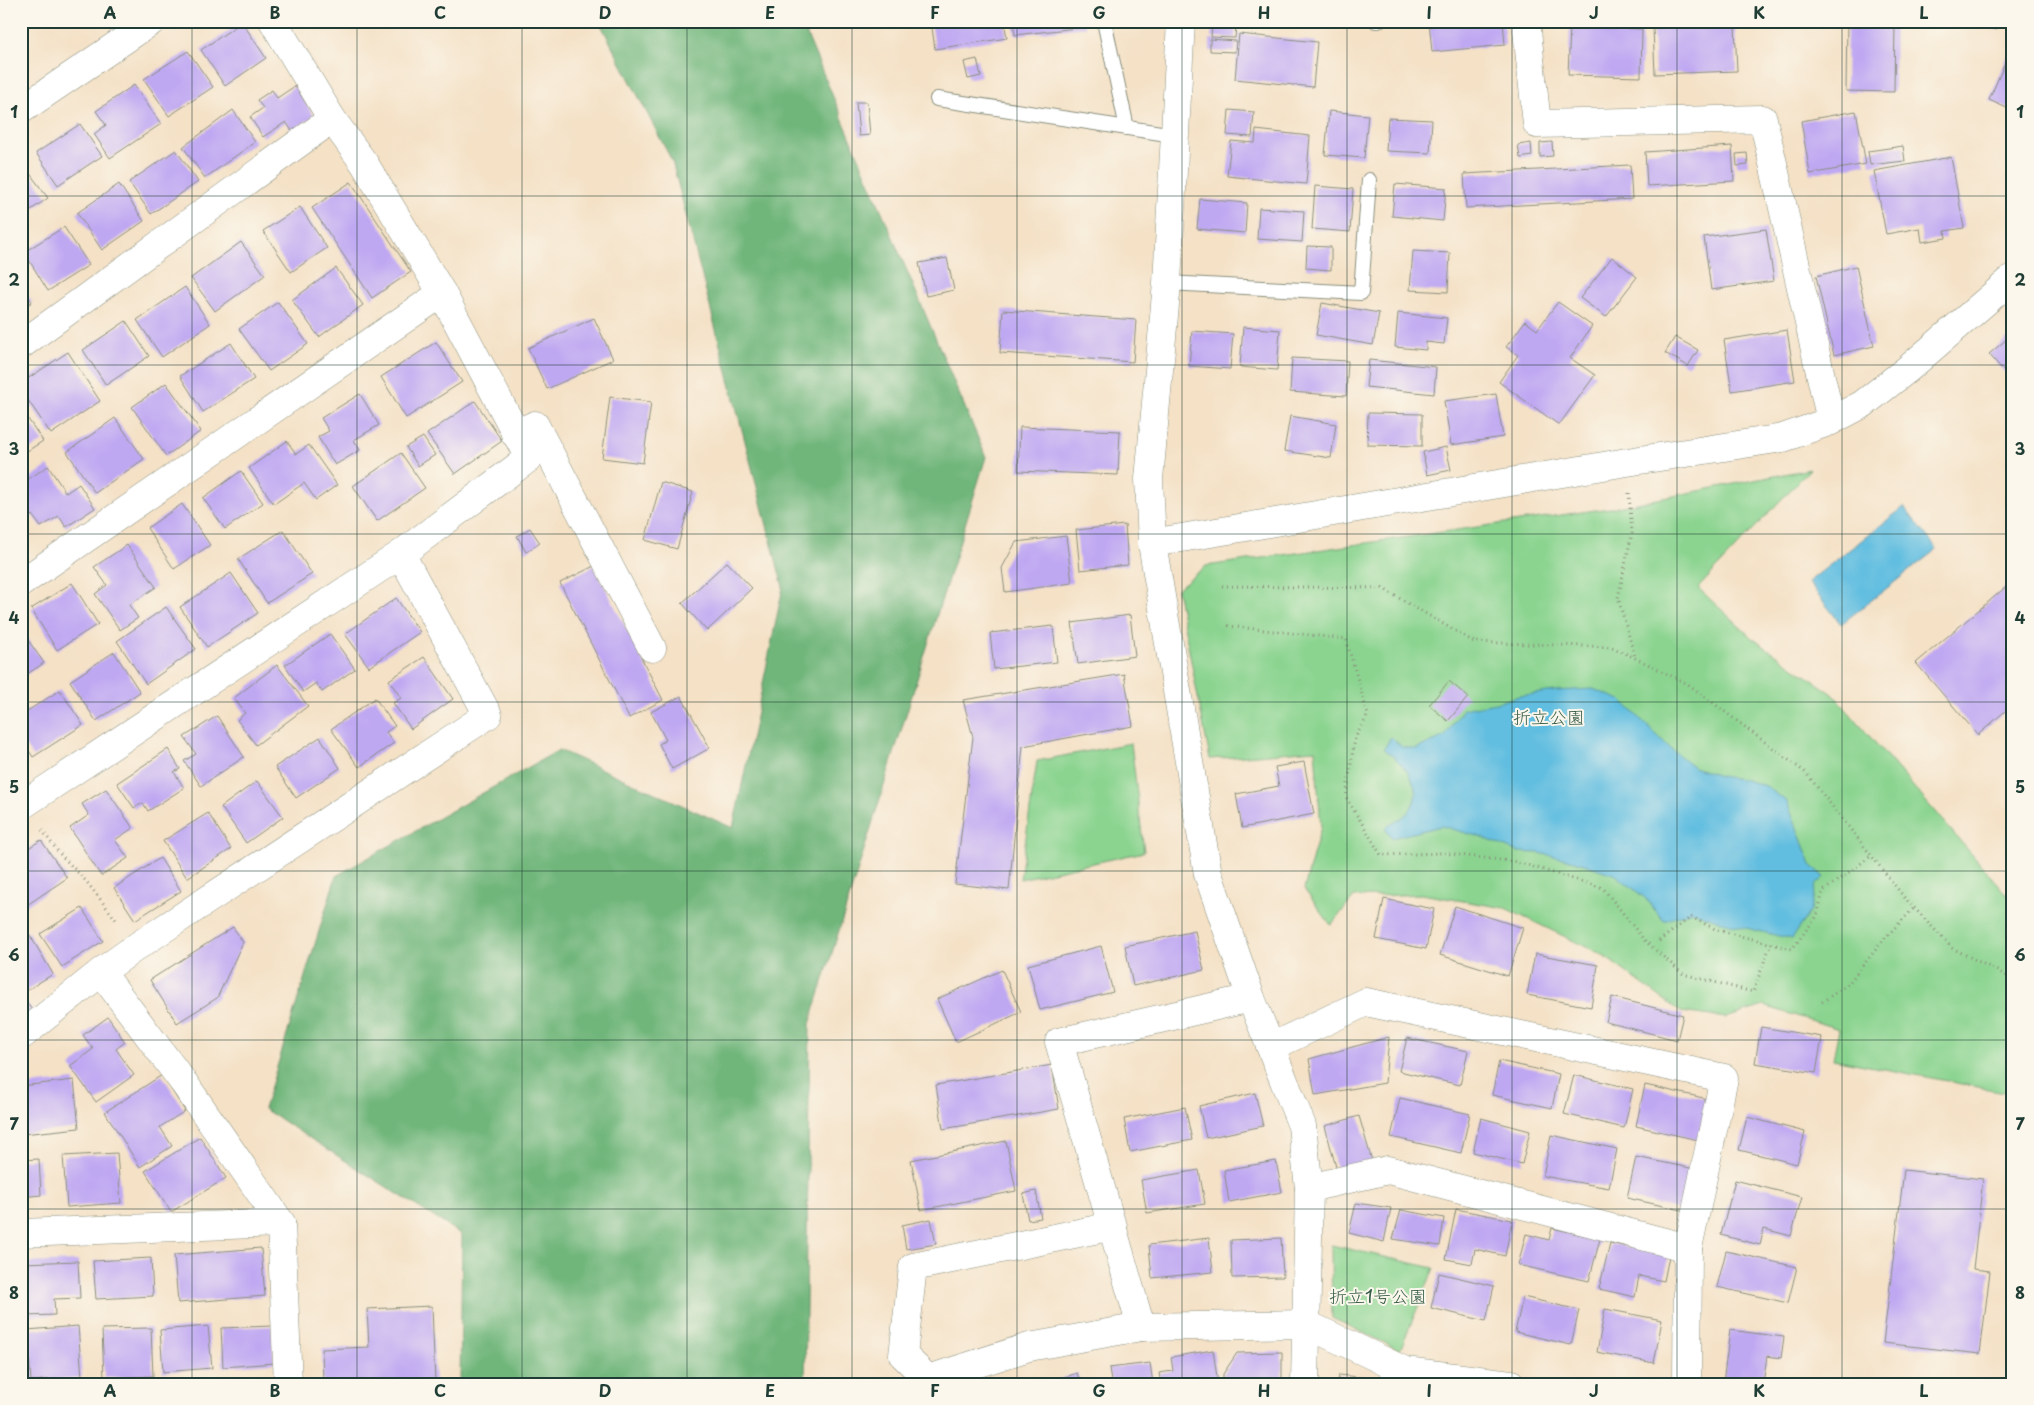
<svg xmlns="http://www.w3.org/2000/svg" width="2034" height="1405" font-family="'Playpen Sans','Klee One',sans-serif">
<style>
.green{fill:#8bd490;stroke:#558862}
.forest{fill:#70b67a;stroke:#487a57}
.water{fill:#62bee0;stroke:#407e8a}
.building{fill:#bfa8f2}
.lines{fill:none;stroke-linecap:round;stroke-linejoin:round}
.service-casing{stroke:#8a8f7d;stroke-width:16}
.minor-casing{stroke:#8a8f7d;stroke-width:29}
.tertiary-casing{stroke:#8a8f7d;stroke-width:29}
.path{stroke:#8a8f7d;stroke-width:3;stroke-dasharray:1 4;stroke-linecap:butt}
.service{stroke:#fff;stroke-width:14}
.minor{stroke:#fff;stroke-width:28}
.tertiary{stroke:#fff;stroke-width:28}
.grid{fill:none;stroke:#1f3d34;stroke-width:1;stroke-opacity:0.55}
.labels{text-anchor:middle;dominant-baseline:central;stroke-width:4;stroke-linejoin:round;paint-order:stroke}
.park-label{font-size:18px;fill:#355b46;stroke:#fbf7ec}
.neatline{fill:none;stroke:#1f3d34;stroke-width:2}
.grid-label{font-size:16px;text-anchor:middle;font-weight:bold;fill:#1f3d34}
</style>
<rect width="100%" height="100%" fill="#fbf7ec"/>
<filter id="ink" filterUnits="userSpaceOnUse"><feTurbulence type="fractalNoise" baseFrequency=".02" numOctaves="2"/><feDisplacementMap in="SourceGraphic" scale="10" xChannelSelector="R" yChannelSelector="G"/><feConvolveMatrix kernelMatrix="1 2 1 2 8 2 1 2 1" color-interpolation-filters="sRGB"/></filter>
<filter id="wash" filterUnits="userSpaceOnUse"><feTurbulence type="fractalNoise" baseFrequency=".0096" numOctaves="4" result="noise"/><feDisplacementMap in="SourceGraphic" scale="20" xChannelSelector="R" yChannelSelector="G"/><feGaussianBlur stdDeviation="1.12" result="paint"/><feColorMatrix in="noise" values="0 0 0 0 0 0 0 0 0 0 0 0 0 0 0 0 0 1.4 0 .05"/><feComposite in="paint" operator="in"/></filter>
<g filter="url(#wash)">
<rect width="100%" height="100%" fill="#f4e1c6"/>
<g class="green">
<polygon points="1810,469 1698,588 1752,638 1833,694 2013,902 2013,1099 2009,1093 1833,1059 1839,1029 1764,1006 1726,1018 1681,1012 1601,954 1505,908 1421,894 1354,897 1331,925 1304,889 1321,827 1315,750 1210,759 1177,589 1206,566 1617,507"/>
<polygon points="1131,743 1144,852 1020,879 1037,761"/>
<polygon points="1331,1245 1434,1268 1400,1350 1332,1318"/>
</g>
<polygon class="forest" points="599,21 801,21 986,457 810,1024 805,1384 460,1384 462,1235 264,1109 336,876 559,750 733,828 783,587 672,161"/>
<g class="water">
<polygon points="1904,507 1937,549 1841,624 1808,582"/>
<path d="M 1593,689 L 1621,700 L 1671,749 L 1694,767 L 1719,776 L 1742,779 L 1766,786 L 1787,802 L 1811,865 L 1825,877 L 1816,885 L 1811,910 L 1791,939 L 1722,922 L 1692,911 L 1664,921 L 1645,898 L 1616,875 L 1575,861 L 1539,853 L 1518,852 L 1484,838 L 1441,826 L 1392,838 L 1385,828 C 1392,823 1403,819 1408,812 C 1428,789 1403,763 1384,749 L 1391,737 L 1402,747 L 1416,749 L 1445,736 L 1463,709 L 1496,703 L 1519,696 L 1555,691 Z"/>
</g>
<g id="blocks">
<g class="building">
<polygon points="931,21 1004,21 1007,38 935,49"/>
<polygon points="1013,21 1085,21 1085,27 1015,35"/>
<polygon points="1429,21 1503,21 1505,45 1432,52"/>
<polygon points="1847,21 1895,21 1894,92 1846,91"/>
<polygon points="1963,21 1999,21 1997,30"/>
<polygon points="242,22 266,58 225,86 201,50"/>
<polygon points="1212,25 1236,26 1235,38 1211,37"/>
<polygon points="1735,25 1737,71 1655,74 1653,28"/>
<polygon points="1570,26 1642,29 1641,77 1568,75"/>
<polygon points="1239,34 1317,42 1313,87 1235,79"/>
<polygon points="1210,39 1236,41 1235,52 1210,51"/>
<polygon points="188,51 213,87 169,116 144,79"/>
<polygon points="2010,51 2013,52 2013,100 2009,109 1989,100"/>
<polygon points="977,59 981,76 968,79 964,62"/>
<polygon points="134,85 161,124 110,158 94,134 106,125 96,111"/>
<polygon points="295,86 314,116 292,131 286,122 263,137 250,117 263,108 257,100 272,90 277,98"/>
<polygon points="856,102 867,102 870,135 859,136"/>
<polygon points="233,110 255,142 205,178 183,147"/>
<polygon points="1229,110 1254,112 1252,137 1227,135"/>
<polygon points="1329,111 1368,115 1364,158 1325,155"/>
<polygon points="1856,111 1866,164 1810,174 1801,121"/>
<polygon points="1388,118 1432,120 1430,153 1386,151"/>
<polygon points="80,124 102,156 58,185 36,153"/>
<polygon points="1256,130 1310,136 1306,184 1227,176 1231,141 1255,143"/>
<polygon points="1552,142 1553,156 1540,157 1540,143"/>
<polygon points="1531,143 1532,156 1520,158 1518,145"/>
<polygon points="1732,146 1734,181 1647,186 1645,152"/>
<polygon points="1903,146 1905,161 1870,165 1868,151"/>
<polygon points="176,150 198,182 151,214 129,182"/>
<polygon points="1747,153 1748,165 1737,166 1736,154"/>
<polygon points="1951,157 1964,228 1945,231 1946,238 1922,242 1920,228 1886,234 1874,171"/>
<polygon points="1630,165 1632,199 1466,208 1464,174"/>
<polygon points="28,171 48,198 21,217 21,175"/>
<polygon points="351,182 411,272 372,298 312,208"/>
<polygon points="119,184 144,221 102,250 77,213"/>
<polygon points="1395,184 1446,188 1443,221 1392,216"/>
<polygon points="1315,186 1353,189 1350,232 1312,229"/>
<polygon points="1200,199 1247,203 1245,233 1197,229"/>
<polygon points="300,207 327,248 291,272 263,231"/>
<polygon points="1259,208 1304,211 1302,242 1257,239"/>
<polygon points="64,227 89,265 48,291 24,252"/>
<polygon points="1766,229 1774,281 1711,290 1704,237"/>
<polygon points="241,242 265,275 215,311 191,278"/>
<polygon points="1307,246 1331,247 1331,270 1306,268"/>
<polygon points="1413,251 1450,253 1448,292 1410,290"/>
<polygon points="1612,257 1637,277 1606,317 1580,298"/>
<polygon points="947,258 954,290 926,296 919,263"/>
<polygon points="1856,266 1874,346 1834,355 1816,276"/>
<polygon points="336,268 363,305 319,337 292,300"/>
<polygon points="21,286 32,302 21,309"/>
<polygon points="185,287 210,324 162,357 137,320"/>
<polygon points="278,302 308,344 269,371 239,329"/>
<polygon points="1558,302 1592,326 1570,358 1595,375 1559,425 1499,382 1518,355 1506,347 1525,321 1537,330"/>
<polygon points="1322,303 1379,313 1373,345 1316,335"/>
<polygon points="1003,310 1136,320 1133,362 1000,353"/>
<polygon points="1398,313 1447,318 1444,344 1426,342 1426,350 1395,347"/>
<polygon points="594,318 613,359 547,389 528,348"/>
<polygon points="126,321 149,356 106,385 83,350"/>
<polygon points="1243,327 1280,330 1277,370 1240,367"/>
<polygon points="1787,330 1795,381 1732,391 1724,340"/>
<polygon points="1192,331 1233,334 1230,369 1189,366"/>
<polygon points="2013,334 2013,382 1989,354"/>
<polygon points="1675,337 1698,350 1688,366 1665,353"/>
<polygon points="436,342 462,382 406,418 381,377"/>
<polygon points="231,343 254,379 203,412 180,376"/>
<polygon points="68,352 100,401 51,434 21,390 21,383"/>
<polygon points="1292,358 1348,361 1346,396 1290,392"/>
<polygon points="1369,360 1436,367 1434,394 1366,387"/>
<polygon points="166,383 201,431 166,456 132,407"/>
<polygon points="360,394 379,425 354,440 360,450 335,465 318,437 329,431 321,418"/>
<polygon points="1496,394 1503,437 1451,445 1444,401"/>
<polygon points="610,397 651,402 643,463 602,458"/>
<polygon points="475,401 502,441 455,474 427,434"/>
<polygon points="21,409 43,441 21,455"/>
<polygon points="1368,413 1422,414 1422,446 1367,445"/>
<polygon points="1290,416 1336,424 1331,458 1284,451"/>
<polygon points="115,418 144,459 95,493 67,452"/>
<polygon points="1020,427 1120,431 1118,475 1018,471"/>
<polygon points="423,437 435,455 418,466 406,447"/>
<polygon points="287,441 296,454 309,445 337,485 316,500 304,483 274,504 249,468"/>
<polygon points="1446,447 1451,470 1427,475 1423,452"/>
<polygon points="401,453 425,488 377,521 353,486"/>
<polygon points="48,466 66,493 79,484 95,508 66,527 59,516 41,527 32,515 24,521 21,516 21,484"/>
<polygon points="241,471 263,503 225,529 203,498"/>
<polygon points="661,482 693,492 677,549 645,540"/>
<polygon points="182,504 210,545 174,569 147,528"/>
<polygon points="1125,525 1128,565 1080,570 1076,530"/>
<polygon points="530,528 540,543 526,552 517,536"/>
<polygon points="283,530 312,574 267,603 238,559"/>
<polygon points="1066,536 1072,583 1005,592 1002,568 1016,542"/>
<polygon points="127,545 156,587 129,605 138,618 120,630 95,594 107,585 94,567"/>
<polygon points="727,562 752,588 707,631 682,603"/>
<polygon points="594,566 663,700 629,718 560,583"/>
<polygon points="231,573 258,613 207,647 180,607"/>
<polygon points="2013,581 2013,704 1978,735 1916,663"/>
<polygon points="72,583 98,624 57,650 31,609"/>
<polygon points="396,598 420,632 369,667 345,634"/>
<polygon points="166,607 196,649 146,684 117,641"/>
<polygon points="1130,615 1135,656 1078,664 1072,623"/>
<polygon points="1053,626 1057,662 994,669 990,633"/>
<polygon points="21,630 44,663 21,678"/>
<polygon points="330,634 355,669 322,692 316,683 303,692 285,665"/>
<polygon points="114,652 140,692 96,721 70,681"/>
<polygon points="424,657 453,699 411,729 393,703 401,698 389,680"/>
<polygon points="277,665 308,706 256,745 237,720 245,713 234,698"/>
<polygon points="1124,674 1133,726 1023,746 1009,890 955,884 973,737 963,700"/>
<polygon points="1449,681 1468,697 1448,721 1429,705"/>
<polygon points="60,690 83,725 33,757 21,739 21,715"/>
<polygon points="681,696 710,748 672,769 659,744 666,740 651,712"/>
<polygon points="375,698 395,726 386,732 394,743 359,767 331,729"/>
<polygon points="217,716 244,757 201,786 184,761 196,754 184,737"/>
<polygon points="320,737 340,768 296,798 275,767"/>
<polygon points="168,749 180,769 174,772 184,788 148,811 143,803 134,808 117,783"/>
<polygon points="1304,762 1314,814 1242,828 1236,794 1279,786 1275,767"/>
<polygon points="257,781 283,817 246,843 221,807"/>
<polygon points="106,789 133,828 115,840 128,858 101,876 70,828 89,815 82,804"/>
<polygon points="208,813 231,849 187,878 163,841"/>
<polygon points="41,840 67,878 21,909 21,853"/>
<polygon points="160,858 181,891 135,920 114,888"/>
<polygon points="1384,899 1434,909 1426,949 1376,939"/>
<polygon points="1455,906 1523,928 1508,976 1440,955"/>
<polygon points="82,908 103,941 62,967 40,934"/>
<polygon points="233,927 243,942 217,998 177,1023 150,980"/>
<polygon points="1195,931 1204,970 1133,986 1125,946"/>
<polygon points="28,932 53,974 24,992 21,988 21,936"/>
<polygon points="1101,946 1113,992 1040,1010 1028,965"/>
<polygon points="1535,954 1598,965 1591,1007 1527,995"/>
<polygon points="1002,970 1021,1012 956,1042 937,999"/>
<polygon points="22,996 37,1017 21,1027 21,997"/>
<polygon points="1612,997 1683,1015 1677,1040 1606,1022"/>
<polygon points="108,1017 125,1042 116,1049 134,1075 96,1102 70,1066 93,1049 83,1035"/>
<polygon points="1761,1027 1822,1037 1816,1073 1755,1063"/>
<polygon points="1389,1037 1385,1083 1315,1095 1309,1059"/>
<polygon points="1407,1038 1468,1051 1460,1085 1399,1071"/>
<polygon points="1499,1061 1559,1074 1552,1108 1492,1095"/>
<polygon points="1052,1065 1059,1109 943,1129 936,1085"/>
<polygon points="162,1075 185,1111 160,1127 172,1146 140,1167 105,1112"/>
<polygon points="1574,1075 1633,1089 1624,1128 1564,1114"/>
<polygon points="74,1080 79,1128 23,1134 21,1086"/>
<polygon points="1645,1085 1708,1099 1698,1140 1636,1126"/>
<polygon points="1255,1093 1263,1126 1206,1138 1199,1106"/>
<polygon points="1400,1098 1470,1114 1461,1153 1391,1137"/>
<polygon points="1185,1107 1192,1140 1130,1152 1124,1119"/>
<polygon points="1359,1116 1372,1161 1337,1171 1325,1126"/>
<polygon points="1747,1117 1805,1132 1797,1164 1739,1150"/>
<polygon points="1481,1118 1530,1131 1522,1164 1473,1152"/>
<polygon points="1551,1135 1617,1149 1609,1188 1543,1176"/>
<polygon points="200,1137 226,1178 171,1212 145,1171"/>
<polygon points="1006,1141 1016,1191 921,1210 911,1160"/>
<polygon points="117,1153 121,1203 67,1207 63,1156"/>
<polygon points="1636,1157 1695,1169 1686,1211 1627,1198"/>
<polygon points="39,1159 41,1195 21,1197 21,1160"/>
<polygon points="1276,1161 1282,1192 1229,1202 1224,1170"/>
<polygon points="1199,1170 1205,1204 1147,1213 1141,1180"/>
<polygon points="1904,1170 1983,1179 1973,1269 1990,1271 1980,1354 1883,1343"/>
<polygon points="1735,1180 1802,1197 1791,1236 1764,1229 1760,1245 1721,1235"/>
<polygon points="1036,1191 1041,1218 1028,1220 1023,1194"/>
<polygon points="1356,1203 1391,1208 1384,1242 1349,1233"/>
<polygon points="1456,1209 1512,1220 1505,1256 1475,1249 1472,1264 1446,1259"/>
<polygon points="1401,1210 1444,1218 1440,1246 1393,1239"/>
<polygon points="931,1219 936,1244 906,1249 902,1225"/>
<polygon points="1552,1228 1600,1239 1589,1281 1518,1265 1526,1234 1549,1240"/>
<polygon points="1209,1238 1213,1272 1152,1278 1149,1245"/>
<polygon points="1281,1238 1283,1277 1232,1278 1231,1240"/>
<polygon points="1610,1243 1669,1256 1664,1281 1639,1276 1635,1297 1599,1289"/>
<polygon points="261,1248 265,1296 178,1303 174,1255"/>
<polygon points="1726,1251 1797,1267 1788,1303 1717,1287"/>
<polygon points="151,1258 153,1296 96,1299 93,1261"/>
<polygon points="78,1261 80,1298 54,1299 55,1315 25,1316 23,1263"/>
<polygon points="1439,1273 1494,1286 1486,1321 1431,1308"/>
<polygon points="1523,1297 1579,1310 1571,1345 1515,1332"/>
<polygon points="432,1306 435,1384 323,1384 322,1349 369,1347 367,1309"/>
<polygon points="1605,1309 1662,1320 1654,1363 1597,1352"/>
<polygon points="78,1326 82,1377 31,1381 27,1330"/>
<polygon points="208,1326 212,1368 163,1372 160,1330"/>
<polygon points="272,1326 274,1363 223,1367 221,1328"/>
<polygon points="151,1328 153,1376 104,1378 102,1329"/>
<polygon points="1730,1330 1784,1337 1781,1358 1767,1356 1763,1384 1723,1383"/>
<polygon points="1213,1350 1218,1384 1161,1384 1159,1373 1173,1371 1171,1357"/>
<polygon points="1282,1352 1282,1384 1223,1384 1223,1374 1237,1353"/>
<polygon points="1150,1363 1153,1384 1105,1384 1111,1382 1109,1368"/>
<polygon points="1077,1373 1081,1384 1048,1384 1048,1383"/>
<polygon points="1339,1375 1396,1381 1396,1384 1338,1384"/>
</g>
</g>
</g>
<g filter="url(#ink)">
<use href="#blocks" fill-opacity="0" stroke="#8a8f7d" stroke-width="1"/>
<g class="lines">
<g class="service-casing">
<g id="service">
<polyline points="1104,21 1127,128"/>
<polyline points="1376,21 1378,21"/>
<polyline points="937,99 1174,135"/>
<polyline points="1167,283 1361,293 1369,180"/>
</g>
</g>
<g class="minor-casing">
<g id="minor">
<polyline points="1526,21 1537,124 1763,119 1831,421"/>
<polyline points="21,345 332,119"/>
<polyline points="515,434 535,425 652,648"/>
<polyline points="21,583 442,293"/>
<polyline points="21,806 401,554 529,458 442,293 364,163 332,119 273,21"/>
<polyline points="101,972 184,1083 281,1223 288,1384"/>
<polyline points="1251,998 1059,1042 1141,1327 1306,1324 1405,1371 1511,1384"/>
<polyline points="21,1036 101,972 136,947 488,715 401,554"/>
<polyline points="1271,1047 1366,1002 1724,1078 1688,1248 1687,1384"/>
<polyline points="1309,1188 1388,1170 1688,1248"/>
<polyline points="1113,1226 913,1267 903,1355 928,1379 1029,1347 1141,1327"/>
<polyline points="21,1233 281,1223"/>
</g>
</g>
<g class="tertiary-casing">
<g id="tertiary">
<polyline points="1181,21 1167,283 1149,479 1152,543 1208,874 1251,998 1302,1126 1309,1188 1305,1384"/>
<polyline points="21,110 152,21"/>
<polyline points="1152,543 1627,462 1783,438 1831,421 1863,404 1909,368 2013,278"/>
</g>
</g>
<g class="path">
<polyline points="1629,493 1632,533 1618,598 1635,657"/>
<polyline points="1222,586 1382,588 1474,642 1612,647 1635,658 1688,684 1806,773 1904,897 1952,948 2013,979"/>
<polyline points="1228,626 1346,639 1368,715 1355,738 1346,797 1381,855 1443,853 1517,862 1603,888 1644,940 1683,974 1753,992 1771,943"/>
<polyline points="42,830 59,853 86,881 117,921"/>
<polyline points="1659,941 1691,917 1717,930 1792,949 1817,916 1823,891 1871,856"/>
<polyline points="1822,1002 1848,984 1885,938 1914,908"/>
</g>
<use href="#service" class="service"/>
<use href="#minor" class="minor"/>
<use href="#tertiary" class="tertiary"/>
</g>
</g>
<path class="grid" d="M 192,21 L 192,1384M 357,21 L 357,1384M 522,21 L 522,1384M 687,21 L 687,1384M 852,21 L 852,1384M 1017,21 L 1017,1384M 1182,21 L 1182,1384M 1347,21 L 1347,1384M 1512,21 L 1512,1384M 1677,21 L 1677,1384M 1842,21 L 1842,1384M 21,196 L 2013,196M 21,365 L 2013,365M 21,534 L 2013,534M 21,702 L 2013,702M 21,871 L 2013,871M 21,1040 L 2013,1040M 21,1209 L 2013,1209"/>
<g class="labels">
<g class="park-label">
<text x="1549" y="716">折立公園</text>
<text x="1378" y="1295">折立1号公園</text>
</g>
</g>
<rect width="2034" height="1405" fill="none" stroke="#fbf7ec" stroke-width="55"/>
<rect x="28" y="28" width="1978" height="1350" class="neatline"/>
<g class="grid-label">
<text x="110" y="19">A</text>
<text x="275" y="19">B</text>
<text x="440" y="19">C</text>
<text x="605" y="19">D</text>
<text x="770" y="19">E</text>
<text x="935" y="19">F</text>
<text x="1099" y="19">G</text>
<text x="1264" y="19">H</text>
<text x="1429" y="19">I</text>
<text x="1594" y="19">J</text>
<text x="1759" y="19">K</text>
<text x="1924" y="19">L</text>
<text x="14" y="118">1</text>
<text x="2020" y="118">1</text>
<text x="14" y="286">2</text>
<text x="2020" y="286">2</text>
<text x="14" y="455">3</text>
<text x="2020" y="455">3</text>
<text x="14" y="624">4</text>
<text x="2020" y="624">4</text>
<text x="14" y="793">5</text>
<text x="2020" y="793">5</text>
<text x="14" y="961">6</text>
<text x="2020" y="961">6</text>
<text x="14" y="1130">7</text>
<text x="2020" y="1130">7</text>
<text x="14" y="1299">8</text>
<text x="2020" y="1299">8</text>
<text x="110" y="1397">A</text>
<text x="275" y="1397">B</text>
<text x="440" y="1397">C</text>
<text x="605" y="1397">D</text>
<text x="770" y="1397">E</text>
<text x="935" y="1397">F</text>
<text x="1099" y="1397">G</text>
<text x="1264" y="1397">H</text>
<text x="1429" y="1397">I</text>
<text x="1594" y="1397">J</text>
<text x="1759" y="1397">K</text>
<text x="1924" y="1397">L</text>
</g>
</svg>
